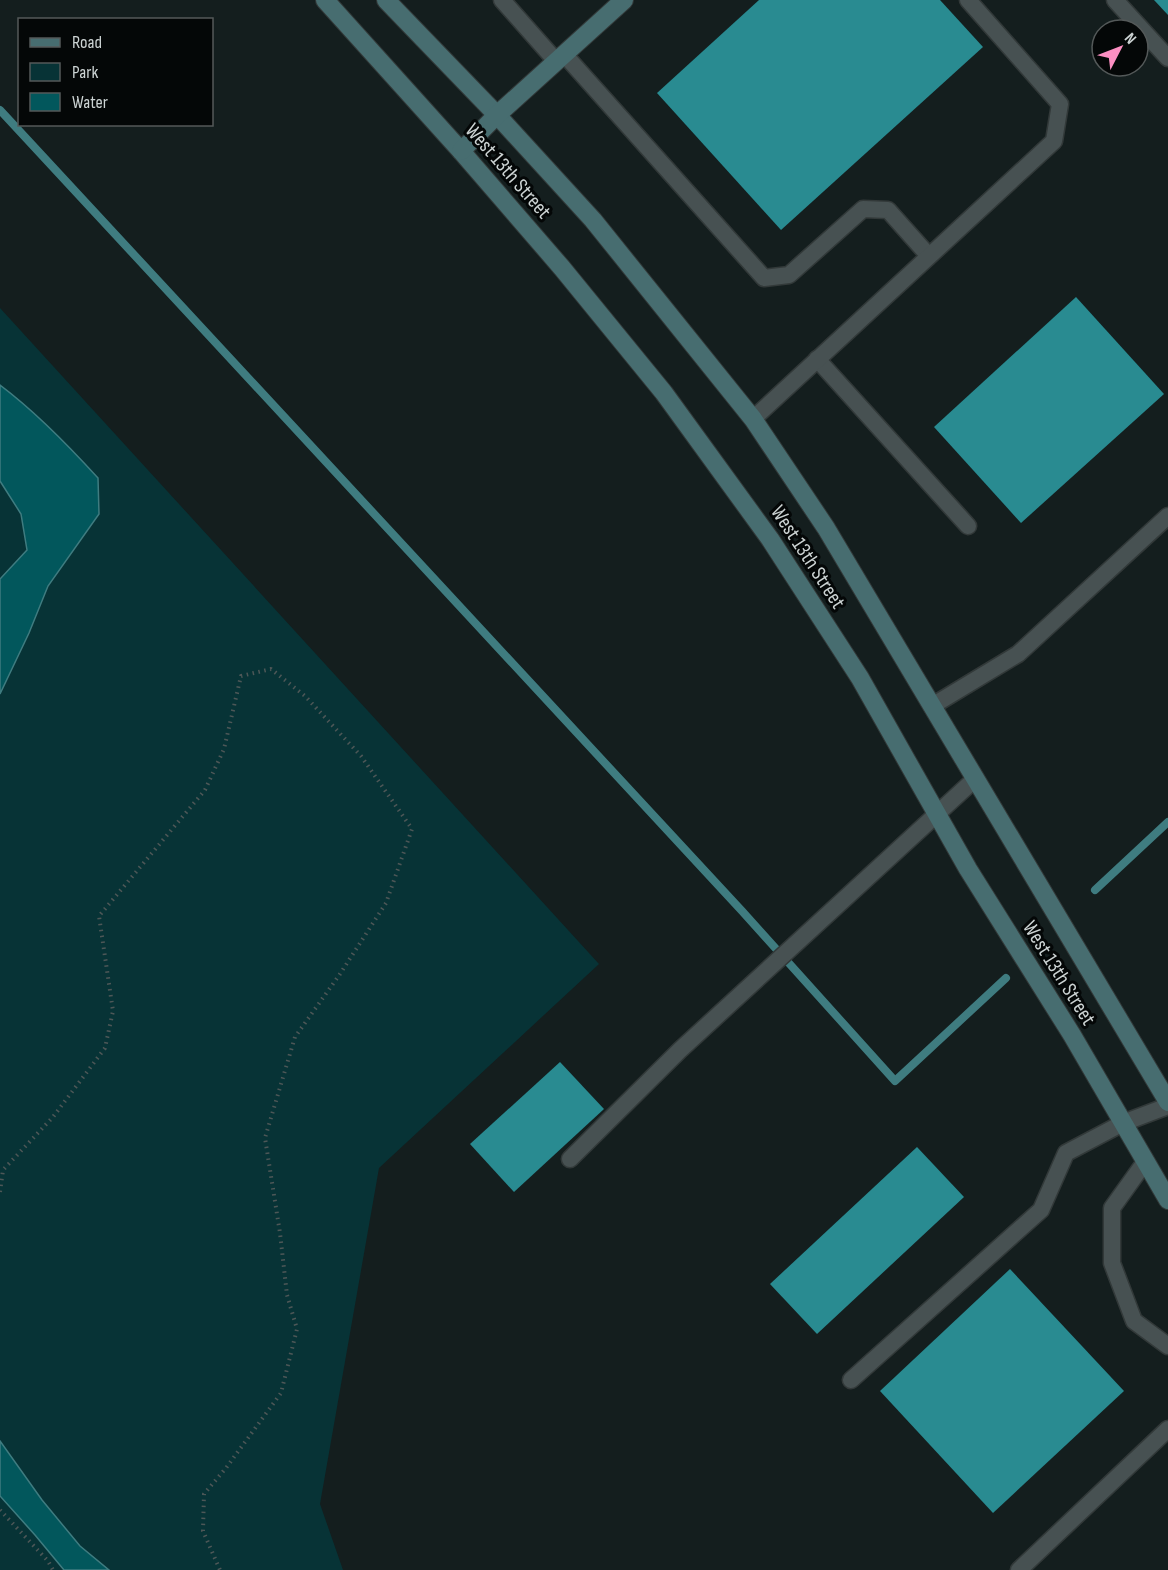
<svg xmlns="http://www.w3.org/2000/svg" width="1168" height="1570" font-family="'Sofia Sans Condensed',sans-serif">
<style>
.green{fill:#073336}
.water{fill:#02575c;stroke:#3f7c80;stroke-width:1.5}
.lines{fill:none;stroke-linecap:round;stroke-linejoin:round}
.stream{stroke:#3f7c80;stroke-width:8}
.building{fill:#298b91}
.lane-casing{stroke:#323939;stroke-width:19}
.secondary-casing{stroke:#323939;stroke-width:20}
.path{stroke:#4d5757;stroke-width:4;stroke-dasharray:1.5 4.5;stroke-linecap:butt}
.lane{stroke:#475152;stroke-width:16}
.secondary{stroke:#476d70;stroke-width:18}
.labels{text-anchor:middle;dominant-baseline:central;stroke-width:6;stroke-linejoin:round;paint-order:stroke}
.street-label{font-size:21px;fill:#ccd3d3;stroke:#040707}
</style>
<rect width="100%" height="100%" fill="#141e1e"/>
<polygon class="green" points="0,308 599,964 379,1168 320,1504 343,1570 0,1570"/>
<g class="water">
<path d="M 0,385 C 36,412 68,445 98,478 L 99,514 L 48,586 L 29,633 L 0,694 L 0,579 L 27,550 L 21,514 L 0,481 Z"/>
<polygon points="0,1441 42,1500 80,1546 109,1570 64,1570 35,1535 0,1496"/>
</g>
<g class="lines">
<g class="stream">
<polyline points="0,110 742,911 895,1081 1006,978"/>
<polyline points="1095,890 1168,822"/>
</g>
</g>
<g class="building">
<polygon points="759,0 940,0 983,47 781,230 657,93"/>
<polygon points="1154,0 1168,0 1168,15"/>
<polygon points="1076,297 1164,394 1021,523 934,427"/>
<polygon points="560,1062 604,1109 514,1192 470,1144"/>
<polygon points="917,1147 964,1197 817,1334 770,1284"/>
<polygon points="1010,1269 1124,1391 993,1513 880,1391"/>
</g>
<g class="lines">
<g class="lane-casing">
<g id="lane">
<polyline points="502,0 556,61"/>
<polyline points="1115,0 1168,58"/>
<polyline points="564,54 764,278 789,275 863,209 888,210 929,256"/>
<polyline points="817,359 968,526"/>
<polyline points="753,419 1054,141 1060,104 968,0"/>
<polyline points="932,706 1018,654 1168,516"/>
<polyline points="570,1159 680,1050 975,779"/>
<polyline points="1145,1162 1112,1208 1112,1263 1134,1321 1168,1346"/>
<polyline points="851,1380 1041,1210 1066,1153 1123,1123 1168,1106"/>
<polyline points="1019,1570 1168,1429"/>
</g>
</g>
<g class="secondary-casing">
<g id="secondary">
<polyline points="325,0 461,151 562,268 664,393 770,539 860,678 968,869 1072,1035 1168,1200"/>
<polyline points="386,0 497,115 593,220 753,419 826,528 1168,1102"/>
<polyline points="461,151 497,115 624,0"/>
</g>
</g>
<g class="path">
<polyline points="0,1192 3,1170 53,1117 105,1048 113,1011 99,916 205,790 224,749 241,676 271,669 305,696 361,756 412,829 386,903 340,974 295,1037 265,1138 280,1233 287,1295 297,1329 281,1393 226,1468 204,1494 203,1531 220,1570"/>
<polyline points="0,1510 48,1561 53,1570"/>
</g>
<use href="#lane" class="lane"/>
<use href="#secondary" class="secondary"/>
</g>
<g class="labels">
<g class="street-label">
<text transform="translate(508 171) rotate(49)">West 13th Street</text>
<text transform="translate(808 557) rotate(57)">West 13th Street</text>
<text transform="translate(1059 973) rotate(58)">West 13th Street</text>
</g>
</g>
<rect x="18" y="18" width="195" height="108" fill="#040707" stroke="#545959" stroke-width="1.5"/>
<rect x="30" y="38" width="30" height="9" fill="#476d70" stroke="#545959" stroke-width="1.5"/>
<text x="72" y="48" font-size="18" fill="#ccd3d3">Road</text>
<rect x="30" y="63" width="30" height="18" fill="#073336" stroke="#545959" stroke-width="1.5"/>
<text x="72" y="78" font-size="18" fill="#ccd3d3">Park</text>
<rect x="30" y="93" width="30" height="18" fill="#02575c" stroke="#545959" stroke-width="1.5"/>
<text x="72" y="108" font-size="18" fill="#ccd3d3">Water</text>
<g transform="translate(1120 48) rotate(48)"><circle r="28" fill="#040707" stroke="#545959" stroke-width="1.5"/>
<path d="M0-4.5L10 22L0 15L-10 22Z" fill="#fc8fc2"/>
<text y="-9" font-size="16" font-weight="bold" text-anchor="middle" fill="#ccd3d3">N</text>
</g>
</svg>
